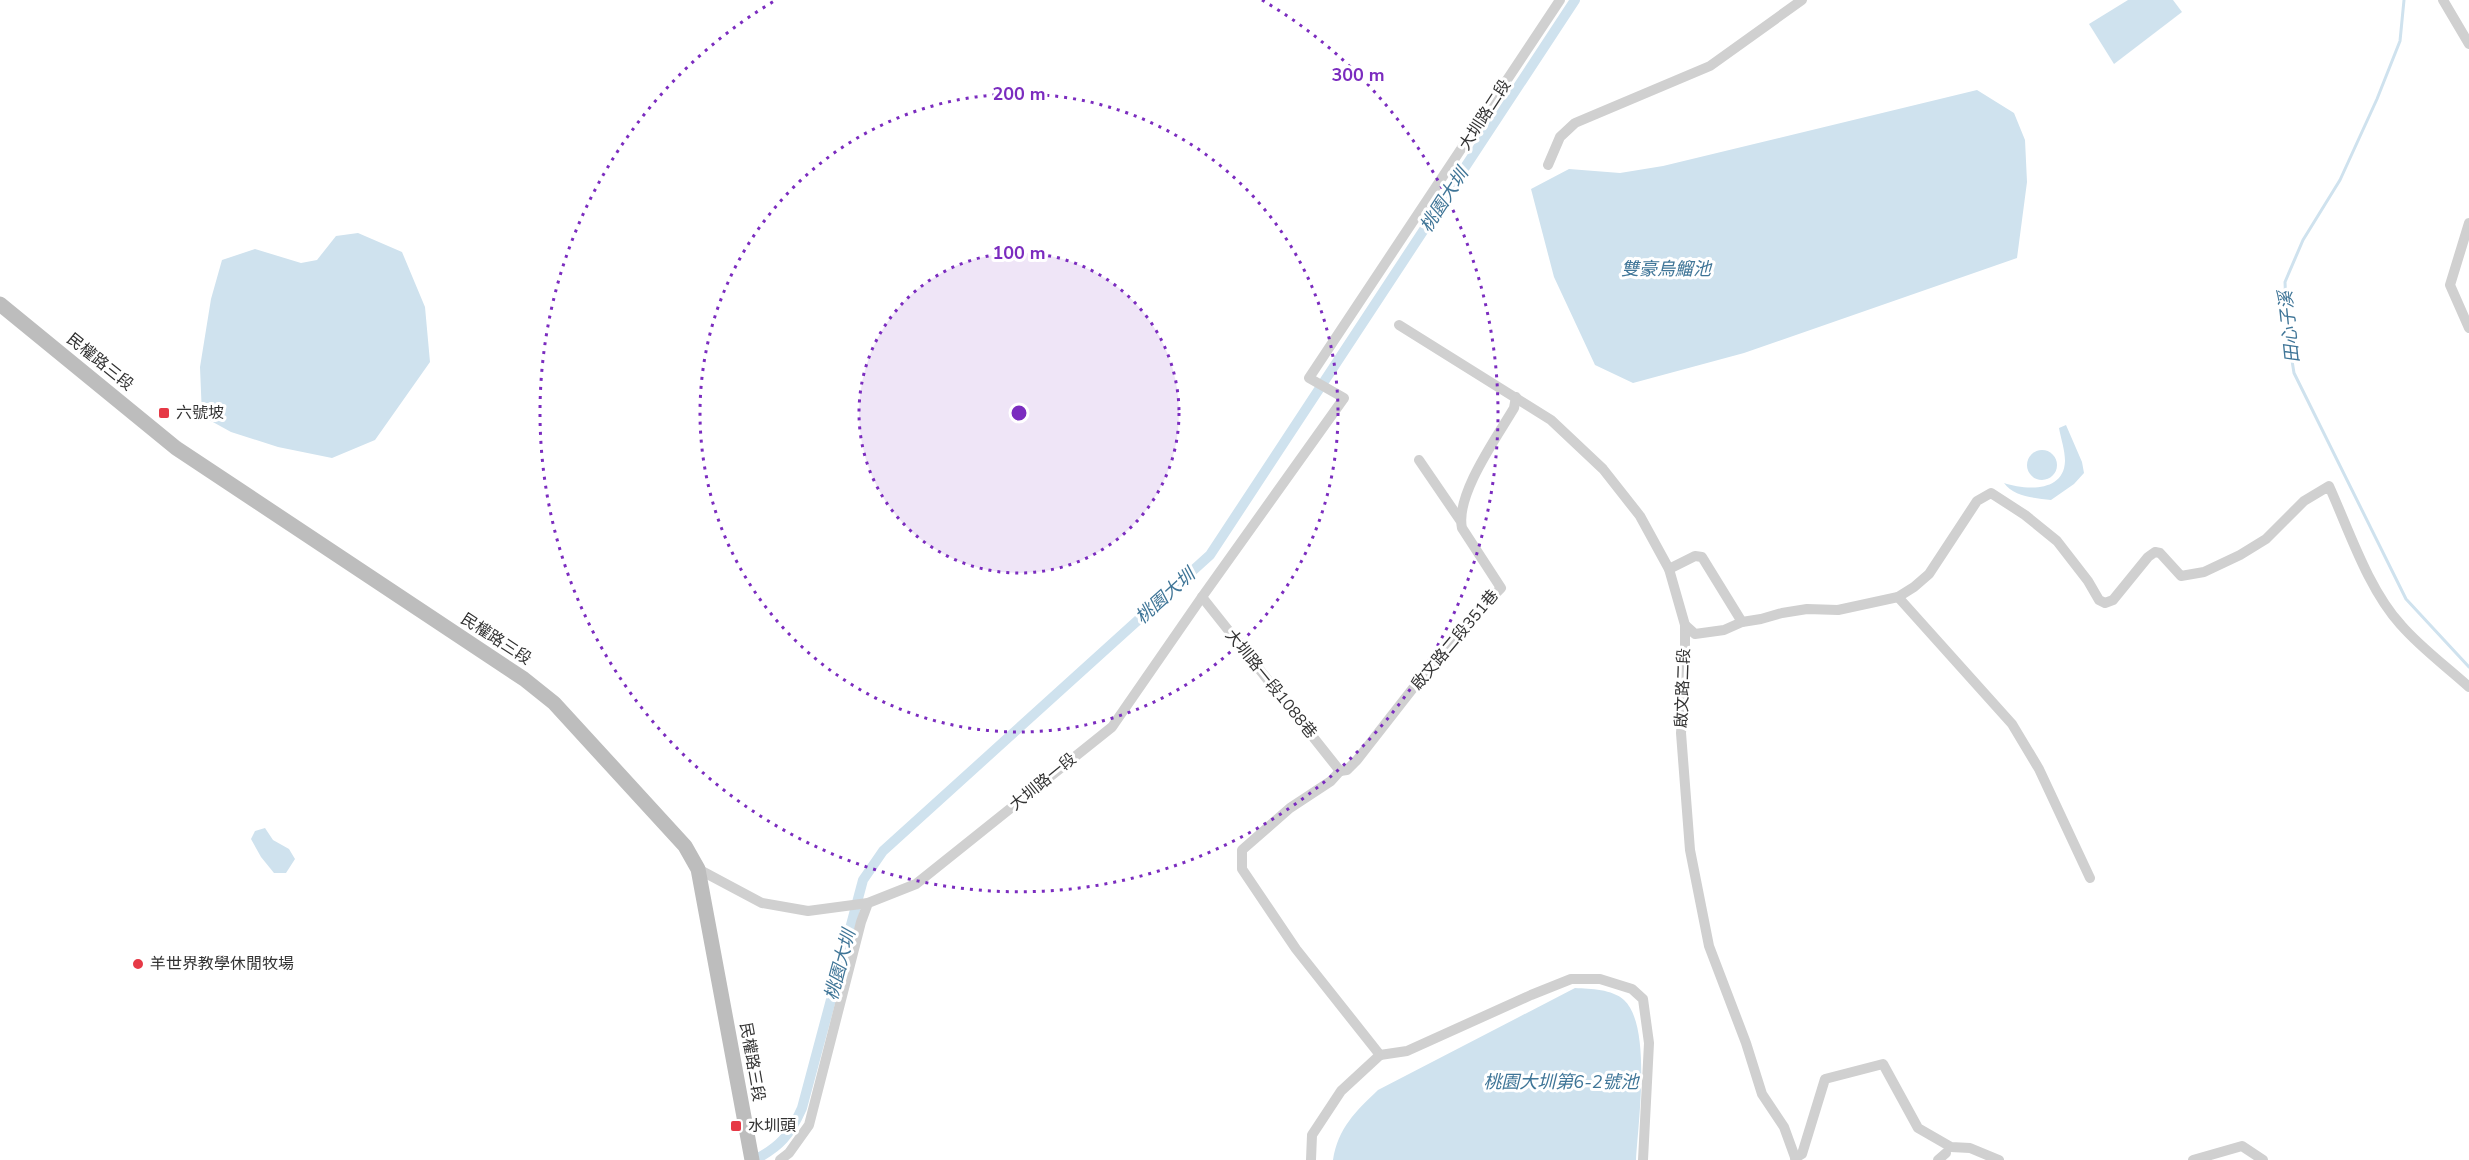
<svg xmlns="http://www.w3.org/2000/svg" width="2469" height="1160" font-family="'Nunito Sans','Noto Sans TC',sans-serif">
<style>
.water{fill:#cfe2ee}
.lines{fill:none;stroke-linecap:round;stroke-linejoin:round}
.stream{stroke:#cfe2ee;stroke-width:3}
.canal{stroke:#cfe2ee;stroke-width:10}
.street{stroke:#d0d0d0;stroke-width:10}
.secondary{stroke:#bdbdbd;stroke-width:15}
.ring{fill:none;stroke:#7b2cbf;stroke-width:3;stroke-dasharray:3 6}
.poi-dot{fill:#e63946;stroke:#fff;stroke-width:2}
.labels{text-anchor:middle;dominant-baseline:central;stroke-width:6;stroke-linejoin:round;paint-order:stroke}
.street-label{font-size:16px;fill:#333;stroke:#fff}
.poi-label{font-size:16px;fill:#333;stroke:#fff;text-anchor:start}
.water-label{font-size:18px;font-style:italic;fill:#3f7597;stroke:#fff}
.centre{fill:#7b2cbf;stroke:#fff;stroke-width:3}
.ring-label{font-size:18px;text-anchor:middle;font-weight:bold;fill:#7b2cbf;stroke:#fff;stroke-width:6;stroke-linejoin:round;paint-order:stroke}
</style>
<rect width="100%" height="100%" fill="#fff"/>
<g class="water">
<polygon points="2128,0 2173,0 2182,12 2114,64 2089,24"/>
<polygon points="1977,90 2014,113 2025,140 2027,182 2017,258 1744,353 1633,383 1595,365 1554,277 1531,189 1569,169 1620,173 1663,166"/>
<polygon points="358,233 402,252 425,307 430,362 375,440 332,458 278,447 231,432 202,416 200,367 211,299 222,260 255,249 301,263 317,260 336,236"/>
<path d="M 2066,425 L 2082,462 L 2084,473 L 2074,484 L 2051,500 C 2035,498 2014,497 2004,483 C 2025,490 2064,493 2065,461 C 2065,450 2061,439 2059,428 Z"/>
<circle cx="2042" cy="465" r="15"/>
<polygon points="265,828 273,840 289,849 295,859 286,873 274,873 261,857 251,839 255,831"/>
<path d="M 1575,988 C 1591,989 1612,989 1624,1000 C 1652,1026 1638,1123 1636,1160 L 1333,1160 C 1338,1128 1356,1111 1378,1090 Z"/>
</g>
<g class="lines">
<polyline class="stream" points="2404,0 2400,41 2377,99 2340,180 2303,240 2285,282 2287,330 2294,373 2406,599 2469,667"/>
<path class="canal" d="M 754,1160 C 780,1147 790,1135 802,1108 L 863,880 L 883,851 L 1210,555 L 1575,0"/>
<g class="street">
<polyline points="2443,0 2469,44"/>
<polyline points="1548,165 1560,137 1575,123 1710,66 1802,0"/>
<polyline points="2469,223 2450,285 2469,328"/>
<polyline points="1399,325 1551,420 1603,469 1640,516 1669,569 1685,625 1685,683 1681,733 1690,850 1709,946 1746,1043 1762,1094 1784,1127 1796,1160"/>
<polyline points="1419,460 1460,520"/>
<polyline points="1669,569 1695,556 1702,557 1742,622"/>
<polyline points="1202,597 1340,771"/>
<polyline points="1898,597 2012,724 2039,769 2090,878"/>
<path d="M 1685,625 L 1695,634 L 1724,630 L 1742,622 L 1761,619 L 1782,613 L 1807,609 L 1838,610 L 1898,597 L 1914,587 L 1929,574 L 1977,501 L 1991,493 L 2025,515 L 2057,541 L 2088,581 L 2099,600 L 2105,603 L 2113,600 L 2148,557 L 2155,552 L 2160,553 L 2181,576 L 2204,572 L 2240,555 L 2266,539 L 2304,501 L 2329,486 C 2349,530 2368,589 2401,625 C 2421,648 2447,667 2469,687"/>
<polyline points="1340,771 1331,781 1290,808 1242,850 1242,869 1296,949 1380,1055 1407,1051 1531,995 1571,979 1600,979 1632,989 1643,999 1649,1043 1643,1160"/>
<path d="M 1340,771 L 1347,770 L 1357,760 L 1453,637 L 1501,588 L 1462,528 C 1455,495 1497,437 1514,408 L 1516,397"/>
<polyline points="698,869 762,903 808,911 868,903"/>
<polyline points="1795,1158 1802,1154 1825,1079 1883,1064 1918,1128 1951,1147 1970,1148 1999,1160"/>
<polyline points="780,1160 789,1153 809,1125 861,922 868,903 916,884 1112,727 1202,597 1344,398 1309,378 1560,0"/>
<polyline points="1311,1160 1312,1135 1341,1091 1380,1055"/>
<polyline points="1938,1160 1946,1153"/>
<polyline points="2193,1160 2242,1146 2263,1160"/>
</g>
<polyline class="secondary" points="0,304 176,448 524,679 554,703 685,846 698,869 752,1160"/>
</g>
<circle cx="1019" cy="413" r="160" fill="#7b2cbf" fill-opacity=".12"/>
<g class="ring">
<circle cx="1019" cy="413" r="160"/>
<circle cx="1019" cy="413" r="319"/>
<path d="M1262 0A479 479 0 1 1 776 0"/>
</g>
<g class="poi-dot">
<rect x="158" y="407" width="12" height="12" rx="3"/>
<circle cx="138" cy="964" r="6"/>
<rect x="730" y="1120" width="12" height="12" rx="3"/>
</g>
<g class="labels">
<g class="street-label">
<text transform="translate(1485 115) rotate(-57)">大圳路二段</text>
<text transform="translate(100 362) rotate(39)">民權路三段</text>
<text transform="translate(496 639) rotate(33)">民權路三段</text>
<text transform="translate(1455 640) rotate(-50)">啟文路二段351巷</text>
<text transform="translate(1271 684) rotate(51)">大圳路一段1088巷</text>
<text transform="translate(1683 688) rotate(-88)">啟文路二段</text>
<text transform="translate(1043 782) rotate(-39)">大圳路一段</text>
<text transform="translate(752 1062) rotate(80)">民權路三段</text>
</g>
<g class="poi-label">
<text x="176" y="413">六號坡</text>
<text x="150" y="964">羊世界教學休閒牧場</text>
<text x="748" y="1126">水圳頭</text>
</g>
<g class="water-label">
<text transform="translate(1444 200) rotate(-57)">桃園大圳</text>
<text x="1666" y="269">雙豪烏鰡池</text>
<text transform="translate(2289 327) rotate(-96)">田心子溪</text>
<text transform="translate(1165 596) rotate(-42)">桃園大圳</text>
<text transform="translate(840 965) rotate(-75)">桃園大圳</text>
<text x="1561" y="1082">桃園大圳第6-2號池</text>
</g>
</g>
<circle cx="1019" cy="413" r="9" class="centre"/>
<g class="ring-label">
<text x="1358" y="81">300 m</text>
<text x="1019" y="100">200 m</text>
<text x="1019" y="259">100 m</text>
</g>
</svg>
